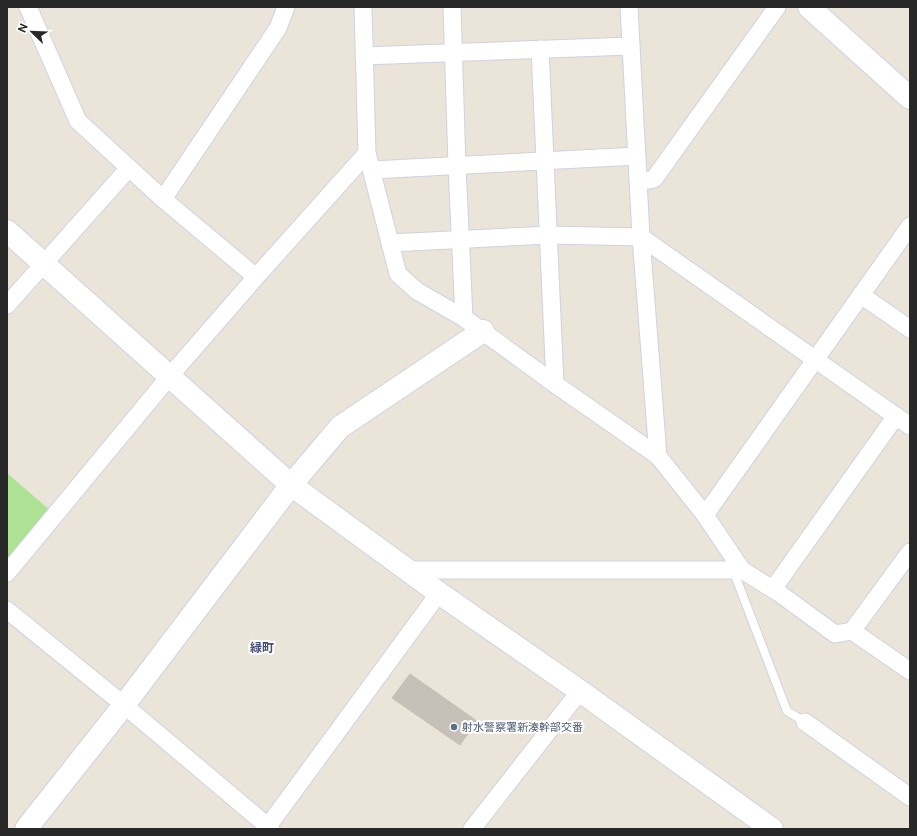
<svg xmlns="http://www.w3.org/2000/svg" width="917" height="836" font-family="'Public Sans','Noto Sans JP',sans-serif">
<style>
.green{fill:#ade295}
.building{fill:#c6c0b9;stroke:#c6c0b3}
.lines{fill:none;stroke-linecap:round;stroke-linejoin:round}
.lane-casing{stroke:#ced2e1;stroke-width:10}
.street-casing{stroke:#ced2e1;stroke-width:19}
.secondary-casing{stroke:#ced2e1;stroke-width:24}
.lane{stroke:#fff;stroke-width:8}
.street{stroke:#fff;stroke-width:17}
.secondary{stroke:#fff;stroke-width:22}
.service-dot{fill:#5c6f8a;stroke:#fff;stroke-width:1.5}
.labels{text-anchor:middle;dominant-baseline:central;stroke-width:4;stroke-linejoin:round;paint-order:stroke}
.service-label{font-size:11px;fill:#4e5e75;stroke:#fff;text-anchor:start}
.neighbourhood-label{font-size:12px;font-weight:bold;fill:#495078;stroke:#fff}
</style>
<rect width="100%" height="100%" fill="#ebe4d9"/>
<polygon class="green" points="7,473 53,513 7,568"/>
<polygon class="building" points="410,674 477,721 460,745 392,698"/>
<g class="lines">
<g class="lane-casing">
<polyline id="lane" points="733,570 787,711 805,722"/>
</g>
<g class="street-casing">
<g id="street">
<polyline points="28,7 78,121 163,199 256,277"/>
<polyline points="363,7 367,153 398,274 417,291 464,318 555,384 658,456 705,515 742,570 779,593 835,634 852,631 910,671"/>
<polyline points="452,7 457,165 464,318"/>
<polyline points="629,7 641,237 658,456"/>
<polyline points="540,49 555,384"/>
<polyline points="364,56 631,46"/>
<polyline points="372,170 637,156"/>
<polyline points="639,182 654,179 777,7"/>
<polyline points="163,199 278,28 286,7"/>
<polyline points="390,243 549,235 641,237 910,426"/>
<polyline points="861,295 910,329"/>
<polyline points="7,305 129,168"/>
<polyline points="705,515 910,226"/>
<polyline points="407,570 742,570"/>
<polyline points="7,573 169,377 256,277 367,153"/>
<polyline points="773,589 896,416"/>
<polyline points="7,610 124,705 271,829"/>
<polyline points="852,631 910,552"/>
<polyline points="805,722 910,797"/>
<polyline points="266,829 439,593"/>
<polyline points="472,829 580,691"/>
</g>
</g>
<g class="secondary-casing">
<g id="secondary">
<polyline points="809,7 910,98"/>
<polyline points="7,231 291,485 439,593 580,691 772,829"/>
<polyline points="26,829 124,705 291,485 340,427 483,331"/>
</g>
</g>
<use href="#lane" class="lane"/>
<use href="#street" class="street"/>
<use href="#secondary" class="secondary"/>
</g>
<circle class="service-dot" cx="454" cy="727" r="4"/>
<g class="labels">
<g class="service-label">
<text x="462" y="727">射水警察署新湊幹部交番</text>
</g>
<g class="neighbourhood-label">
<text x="262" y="648">緑町</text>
</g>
</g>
<rect width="917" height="836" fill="none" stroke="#282828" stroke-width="16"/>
<g transform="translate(32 32) rotate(293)" stroke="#ffffff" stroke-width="3" paint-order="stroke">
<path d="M0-3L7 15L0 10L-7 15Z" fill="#282828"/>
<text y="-6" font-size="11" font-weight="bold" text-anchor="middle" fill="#282828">N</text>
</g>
</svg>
